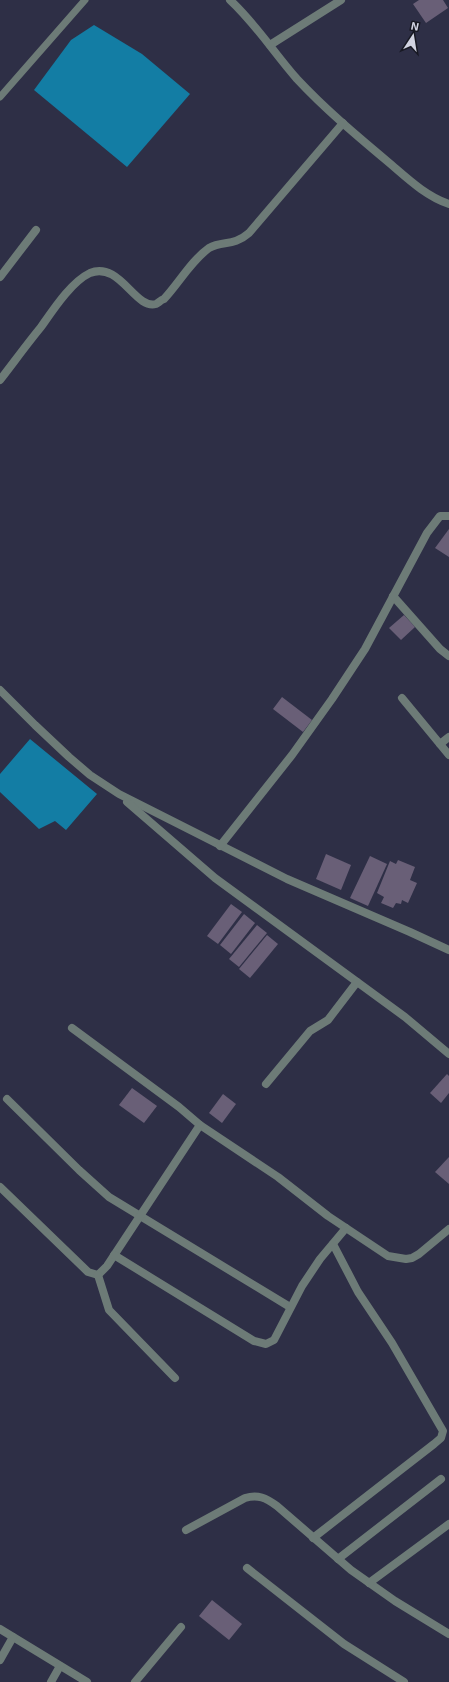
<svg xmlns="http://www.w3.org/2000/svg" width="449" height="1682" font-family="'Exo 2',sans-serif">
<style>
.water{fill:#137da4}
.building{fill:#695f77}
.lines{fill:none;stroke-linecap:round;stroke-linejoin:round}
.lane{stroke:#6d7b77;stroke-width:7}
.street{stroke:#6d7b77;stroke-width:8}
</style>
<rect width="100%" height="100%" fill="#2e2f46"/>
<g class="water">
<polygon points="94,25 142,54 190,94 127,167 34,90 71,40"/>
<polygon points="30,739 97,794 66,830 55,821 39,829 0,792 0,774"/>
</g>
<g class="building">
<polygon points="419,0 443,0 448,8 426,23 413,4"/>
<polygon points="449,529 449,557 435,548"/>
<polygon points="404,615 415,627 401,640 389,628"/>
<polygon points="282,697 312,720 303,732 273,709"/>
<polygon points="326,854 351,865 341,890 316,879"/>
<polygon points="370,856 387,864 368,906 350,898"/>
<polygon points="398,860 415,867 410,880 417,883 408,903 402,900 401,904 396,903 393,908 381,903 384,897 377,893 390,861 396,864"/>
<polygon points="231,904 242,912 218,944 207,936"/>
<polygon points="244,914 255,923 231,954 220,945"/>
<polygon points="257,925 267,933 239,967 229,959"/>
<polygon points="267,935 278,944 250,978 239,969"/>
<polygon points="447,1074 449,1076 449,1093 441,1103 430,1093"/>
<polygon points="132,1088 157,1106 144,1123 119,1105"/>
<polygon points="223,1094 236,1104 222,1123 209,1113"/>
<polygon points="449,1157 449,1184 435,1172"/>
<polygon points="212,1600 242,1624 229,1640 199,1616"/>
</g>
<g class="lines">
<polyline class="lane" points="0,97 85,0"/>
<g class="street">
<path d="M 230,0 C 256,24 274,53 297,79 C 325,109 356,135 387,161 C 406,177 425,196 449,204"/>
<polyline points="270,45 341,0"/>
<polyline points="0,277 36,230"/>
<path d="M 0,380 C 14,362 27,344 41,327 C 53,310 71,282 90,273 C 120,261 135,310 156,304 C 158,303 161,300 164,299 C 179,283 191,261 209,248 C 223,240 233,247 249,233 L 343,123"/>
<polyline points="393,596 440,649 449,656"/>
<polyline points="0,690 35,725 69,757 90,775 119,794 287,879 410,932 449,950"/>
<polyline points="402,698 449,755"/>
<polyline points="440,744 449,737"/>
<polyline points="127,802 215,878 405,1017 449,1054"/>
<polyline points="220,846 292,755 332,699 365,649 427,533 440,516 449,516"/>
<polyline points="72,1028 179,1107 200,1125 278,1177 328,1216 388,1256 406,1259 412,1258 419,1254 449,1229"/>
<polyline points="266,1084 310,1031 328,1020 357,982"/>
<polyline points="7,1099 79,1170 109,1197 290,1307"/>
<polyline points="0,1187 88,1272 98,1275 107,1266 200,1125"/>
<polyline points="114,1255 254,1341 266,1344 274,1340 302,1286 320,1259 346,1228"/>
<polyline points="98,1275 109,1310 175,1378"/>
<path d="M 186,1530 L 245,1498 C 258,1494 266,1498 277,1506 L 351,1570 L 395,1601 L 449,1634"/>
<polyline points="313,1538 434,1444 441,1438 443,1431 392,1343 358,1292 333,1244"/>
<polyline points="338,1559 441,1479"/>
<polyline points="247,1568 344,1644 404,1682"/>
<polyline points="369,1583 449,1524"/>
<polyline points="0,1629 87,1682"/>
<polyline points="0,1660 13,1637"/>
<polyline points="51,1682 60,1666"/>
<polyline points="135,1682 181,1627"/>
</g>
</g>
<g transform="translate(413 36) rotate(12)" stroke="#181923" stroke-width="3" paint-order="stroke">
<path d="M0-3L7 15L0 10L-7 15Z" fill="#d1d3e1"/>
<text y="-6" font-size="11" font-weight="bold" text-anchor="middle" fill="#d1d3e1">N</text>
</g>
</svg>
